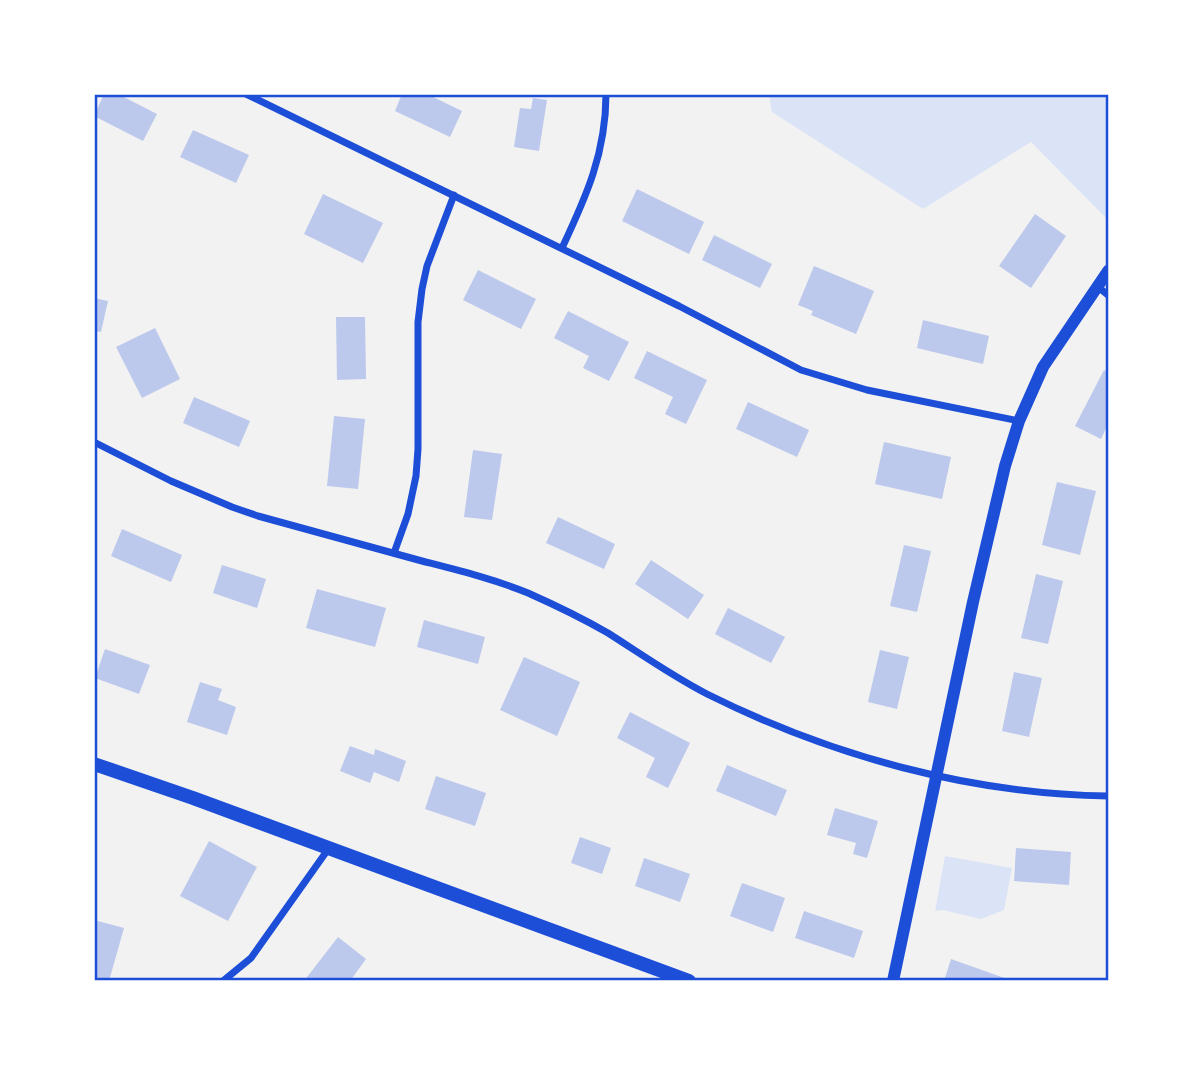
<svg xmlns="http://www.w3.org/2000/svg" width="1203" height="1075" font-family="'Titillium Web',sans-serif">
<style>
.green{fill:#dbe4f7}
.building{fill:#bdc9ec}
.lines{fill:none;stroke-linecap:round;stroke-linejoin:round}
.minor{stroke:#1d4ed8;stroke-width:7}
.tertiary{stroke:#1d4ed8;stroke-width:12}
.secondary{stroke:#1d4ed8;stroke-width:14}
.neatline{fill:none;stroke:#1d4ed8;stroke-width:2.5}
</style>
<rect width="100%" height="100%" fill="#f2f2f2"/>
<g class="green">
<polygon points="769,95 1108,95 1108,220 1031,142 923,209 772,112"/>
<polygon points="945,856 1012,868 1004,910 981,919 943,910 935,911"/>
</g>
<g class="building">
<polygon points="104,94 118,94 157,114 143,141 94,116"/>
<polygon points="402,94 427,94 462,111 450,137 395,111"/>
<polygon points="533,98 547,100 539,151 514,147 520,108 531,109"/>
<polygon points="193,130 249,155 236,183 180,157"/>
<polygon points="637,189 704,222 689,254 622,221"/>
<polygon points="323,194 383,223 363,263 304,234"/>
<polygon points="1035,214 1066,236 1031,288 999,266"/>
<polygon points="714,235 772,264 760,288 702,260"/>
<polygon points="814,266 874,291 856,334 811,315 813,311 798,305"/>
<polygon points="478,270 536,299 521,329 463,300"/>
<polygon points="94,298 108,301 101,332 94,331"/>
<polygon points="568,311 629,342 609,381 583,368 589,356 554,338"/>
<polygon points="336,317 365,317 366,379 337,380"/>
<polygon points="923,320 989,336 983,364 917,348"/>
<polygon points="155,328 180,379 142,398 116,347"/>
<polygon points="647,351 707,380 686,424 665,414 673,397 634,378"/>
<polygon points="1104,370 1108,372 1108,424 1101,439 1075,426"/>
<polygon points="194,397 250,421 239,447 183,423"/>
<polygon points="748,402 809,430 797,457 736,429"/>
<polygon points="334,416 365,419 358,489 327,486"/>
<polygon points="884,442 951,457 942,499 875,484"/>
<polygon points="473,450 502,454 492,520 464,517"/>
<polygon points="1057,482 1096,491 1080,555 1042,545"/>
<polygon points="558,517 615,544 604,569 546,543"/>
<polygon points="122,529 182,555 171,582 111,556"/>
<polygon points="904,545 931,551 917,612 890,606"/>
<polygon points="651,560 704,595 688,619 635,584"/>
<polygon points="222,565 266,579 257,608 213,593"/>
<polygon points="1036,574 1063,581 1048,644 1021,638"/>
<polygon points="317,589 386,608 375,647 306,628"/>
<polygon points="728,608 785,637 771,663 715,634"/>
<polygon points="424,620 485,637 478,664 417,647"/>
<polygon points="105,649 150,665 139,694 95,678"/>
<polygon points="880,650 909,657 897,709 868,702"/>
<polygon points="524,657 580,682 557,736 500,710"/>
<polygon points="1014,672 1042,678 1029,737 1002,731"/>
<polygon points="200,682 222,689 218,700 236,707 227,735 187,722"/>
<polygon points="630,712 690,743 668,788 646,777 655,758 617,738"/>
<polygon points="350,746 374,755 375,749 406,761 399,782 374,772 370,783 340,771"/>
<polygon points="727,765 787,790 776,816 716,791"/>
<polygon points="436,776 486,793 475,826 425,809"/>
<polygon points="835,808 878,821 867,858 853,854 856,843 827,835"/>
<polygon points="580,837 611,848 602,874 571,863"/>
<polygon points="209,841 257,867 228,921 180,896"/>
<polygon points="1016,848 1071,852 1069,885 1014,881"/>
<polygon points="644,858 690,874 680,902 635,886"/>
<polygon points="742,883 785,898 773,932 730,916"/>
<polygon points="804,911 863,931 854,958 795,938"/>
<polygon points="94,920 124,928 109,981 94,981"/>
<polygon points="338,937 366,959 350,981 304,981"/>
<polygon points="951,959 1010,980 1010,981 944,981"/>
</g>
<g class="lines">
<g class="minor">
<polyline points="246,94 679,306 801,370 867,390 1019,421"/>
<path d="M 562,248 C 586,197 606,153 606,94"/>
<polyline points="1098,287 1108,295"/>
<path d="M 94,442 L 171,481 L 232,507 L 258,516 C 313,531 367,546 422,561 C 457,570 494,579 528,593 C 555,605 582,618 608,633 C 641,654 672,676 707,694 C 831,756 970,794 1108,796"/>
<polyline points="394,553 408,514 416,476 418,449 418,322 422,289 427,266 454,195"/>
<polyline points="223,981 251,958 329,848"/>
</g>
<polyline class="tertiary" points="893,981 973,602 1005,466 1019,421 1043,367 1108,271"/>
<polyline class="secondary" points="94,764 193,798 689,981"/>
</g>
<rect width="1203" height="1075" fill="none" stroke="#ffffff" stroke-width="192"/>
<rect x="96" y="96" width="1011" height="883" class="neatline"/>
</svg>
